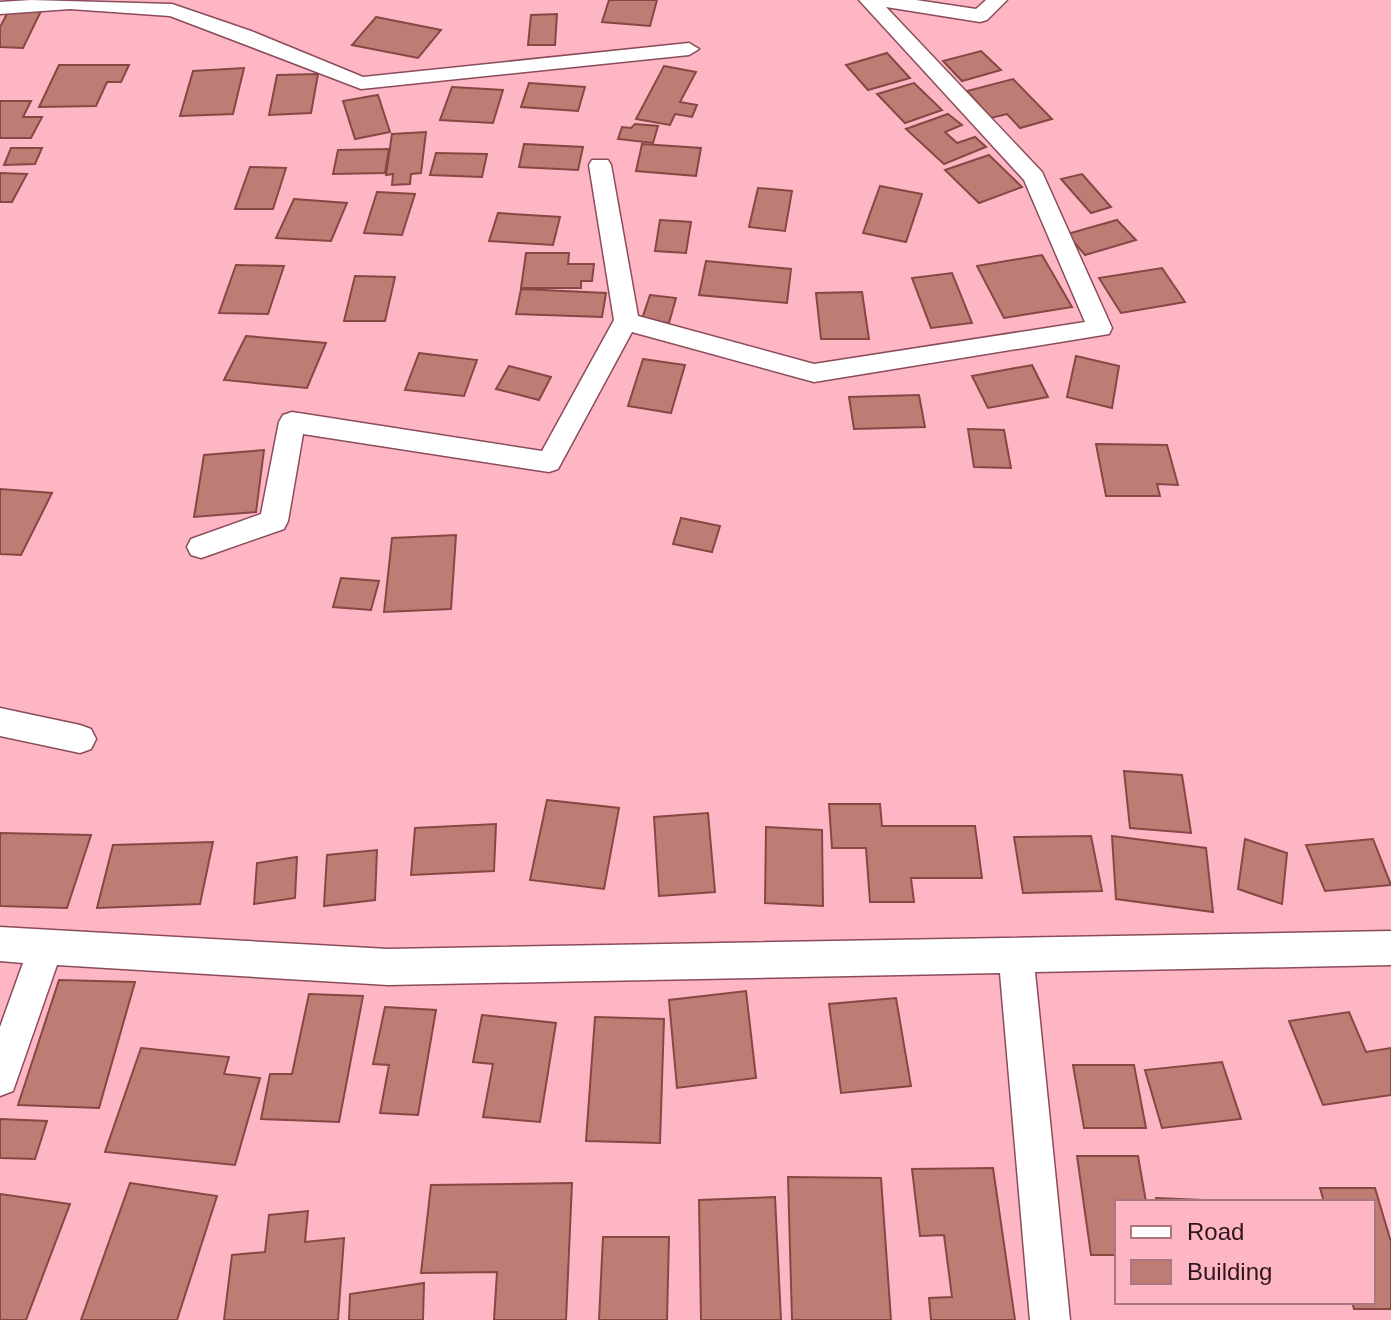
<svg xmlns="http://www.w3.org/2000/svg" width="1391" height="1320" font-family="Arial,sans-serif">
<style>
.building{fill:#bf7c75;stroke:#854842;stroke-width:2}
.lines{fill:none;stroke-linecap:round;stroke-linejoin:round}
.street-casing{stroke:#8a4c5a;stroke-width:3}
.street{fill:#fff;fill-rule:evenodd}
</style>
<rect width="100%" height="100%" fill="#feb6c4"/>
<g class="building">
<polygon points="609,0 657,0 650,26 602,22"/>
<polygon points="41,11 23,48 0,47 0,27 8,12"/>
<polygon points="557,14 555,45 528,45 531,15"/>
<polygon points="376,17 441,30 418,58 352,45"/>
<polygon points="981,51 1001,70 962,81 943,61"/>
<polygon points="887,53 910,78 868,90 846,65"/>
<polygon points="59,65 129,65 121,82 107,82 96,106 39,107"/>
<polygon points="664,66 696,72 680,102 697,105 692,117 675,114 670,125 636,119"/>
<polygon points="244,68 233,114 180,116 193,71"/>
<polygon points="318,74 311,113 269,115 277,75"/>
<polygon points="1013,79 1052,119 1020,128 1007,114 991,118 967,91"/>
<polygon points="529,83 585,87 578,111 521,107"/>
<polygon points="914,83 942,110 905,123 877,94"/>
<polygon points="452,87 503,90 493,123 440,120"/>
<polygon points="378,95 390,132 355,139 343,101"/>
<polygon points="0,101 31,101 23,117 42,117 31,138 0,138"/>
<polygon points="948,114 962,125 945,132 957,143 975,137 986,147 944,164 906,129"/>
<polygon points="635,124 658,126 653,143 618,139 622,127 631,128"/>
<polygon points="426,132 421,173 411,174 410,184 392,185 393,174 386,175 392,134"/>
<polygon points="524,144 583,147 578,170 519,167"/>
<polygon points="642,144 701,148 696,176 636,171"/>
<polygon points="11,148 42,148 35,164 4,165"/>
<polygon points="389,149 385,173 333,174 338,150"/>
<polygon points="436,153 487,154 482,177 430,175"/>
<polygon points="989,155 1022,187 979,203 945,170"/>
<polygon points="250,167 286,168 273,209 235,209"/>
<polygon points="0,173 27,174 12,202 0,202"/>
<polygon points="1082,174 1111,207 1091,213 1061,179"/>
<polygon points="880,186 922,194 906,242 863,233"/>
<polygon points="758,188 792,191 785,231 749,227"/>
<polygon points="377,192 415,194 402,235 364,233"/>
<polygon points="294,199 347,203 331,241 276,238"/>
<polygon points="498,213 560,217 553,245 489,241"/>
<polygon points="660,220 691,222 686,253 655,251"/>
<polygon points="1117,220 1136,240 1085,255 1067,234"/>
<polygon points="526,253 569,253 568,264 594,264 592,281 581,281 581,288 521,288"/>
<polygon points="1042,255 1072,307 1004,318 977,266"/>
<polygon points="706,261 791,269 787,303 699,295"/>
<polygon points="236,265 284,266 268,314 219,313"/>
<polygon points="1162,268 1185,302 1121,313 1099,278"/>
<polygon points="952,273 972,323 931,328 912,278"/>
<polygon points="355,276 395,277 385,321 344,321"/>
<polygon points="521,289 606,293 602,317 516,314"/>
<polygon points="862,292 869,339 821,339 816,293"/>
<polygon points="650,295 676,298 669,323 642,319"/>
<polygon points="246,336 326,343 307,388 224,380"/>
<polygon points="419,353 477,360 464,396 405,390"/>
<polygon points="1076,356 1119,366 1112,408 1067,397"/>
<polygon points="643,359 685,365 671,413 628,406"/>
<polygon points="1032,365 1048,397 988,408 972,376"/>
<polygon points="509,366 551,377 539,400 496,389"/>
<polygon points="919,395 925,427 854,429 849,397"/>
<polygon points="968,429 1004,430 1011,468 974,467"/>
<polygon points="1096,444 1167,445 1178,485 1157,484 1160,496 1106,496"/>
<polygon points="264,450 256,512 194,517 204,455"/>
<polygon points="0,489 52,493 21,555 0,554"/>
<polygon points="681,518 720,526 712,552 673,544"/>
<polygon points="456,535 451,609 384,612 392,538"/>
<polygon points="341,578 379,581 371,610 333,607"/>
<polygon points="1124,771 1182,775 1191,833 1130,828"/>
<polygon points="547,800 619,808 604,889 530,880"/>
<polygon points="829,804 880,804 882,826 975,826 982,878 911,878 914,902 870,902 866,848 832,848"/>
<polygon points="708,813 715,892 659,896 654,817"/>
<polygon points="496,824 494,871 411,875 415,828"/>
<polygon points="766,827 822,830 823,906 765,903"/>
<polygon points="0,833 91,835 67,908 0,906"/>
<polygon points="1091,836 1102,891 1023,893 1014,837"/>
<polygon points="1112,836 1206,848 1213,912 1116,899"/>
<polygon points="1245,839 1287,853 1282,904 1238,889"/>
<polygon points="1373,839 1391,885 1325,891 1306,845"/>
<polygon points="213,842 200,904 97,908 113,845"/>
<polygon points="377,850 375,900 324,906 327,855"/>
<polygon points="297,857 295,898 254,904 257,863"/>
<polygon points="59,980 135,982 99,1108 18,1105"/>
<polygon points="746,991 756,1078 677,1088 669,1000"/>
<polygon points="309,994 363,996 339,1122 261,1119 270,1074 292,1074"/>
<polygon points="896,998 911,1086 841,1093 829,1004"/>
<polygon points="385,1007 436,1010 418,1115 380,1113 389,1065 373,1064"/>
<polygon points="1349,1012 1366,1052 1391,1048 1391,1095 1323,1105 1289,1021"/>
<polygon points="482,1015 556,1023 540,1122 483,1117 493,1064 473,1062"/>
<polygon points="595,1017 664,1019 660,1143 586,1141"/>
<polygon points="141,1048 229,1057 224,1074 260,1078 235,1165 105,1152"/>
<polygon points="1222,1062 1241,1119 1162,1128 1145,1070"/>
<polygon points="1073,1065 1134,1065 1146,1128 1084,1128"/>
<polygon points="0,1119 47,1121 35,1159 0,1158"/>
<polygon points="1077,1156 1138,1156 1146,1202 1117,1202 1117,1255 1091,1255"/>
<polygon points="993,1168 1015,1320 931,1320 929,1298 952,1297 944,1235 920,1236 912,1169"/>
<polygon points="788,1177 881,1178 891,1320 792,1320"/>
<polygon points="130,1183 217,1196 177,1320 81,1320"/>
<polygon points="572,1183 566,1320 494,1320 497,1272 421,1273 431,1185"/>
<polygon points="1320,1188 1375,1188 1391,1242 1391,1309 1354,1309 1352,1302 1373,1302 1373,1202 1324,1202"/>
<polygon points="0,1194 70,1204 26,1320 0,1320"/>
<polygon points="775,1197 781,1320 701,1320 699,1200"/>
<polygon points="1156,1198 1250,1202 1156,1202"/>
<polygon points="308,1211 305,1242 344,1238 338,1320 224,1320 232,1255 265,1252 269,1215"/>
<polygon points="603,1237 669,1237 667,1320 599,1320"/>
<polygon points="424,1283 423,1320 349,1320 350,1294"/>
</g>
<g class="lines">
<g class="street-casing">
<g id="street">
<polygon points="31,0 172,4 251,31 363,77 689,43 699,49 689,55 361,89 170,16 70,9 0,14 0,2"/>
<polygon points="859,0 916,0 976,9 986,0 1007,0 987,20 980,22 886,7 1042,172 1112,328 1109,334 814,382 632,332 558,469 549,472 303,434 288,521 284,529 201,558 191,555 187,547 191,539 261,514 279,422 283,415 292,412 542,451 614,320 589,165 592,160 608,160 611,165 638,316 814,364 1085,322 1024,180"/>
<polygon points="0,708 80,725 91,729 96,739 91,749 80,753 0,736"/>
<polygon points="0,927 388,949 1391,931 1391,965 1035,972 1070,1320 1030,1320 1000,973 388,985 57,965 13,1091 0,1096 0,1027 23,963 0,961"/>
</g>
</g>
<use href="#street" class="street"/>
</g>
<rect x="1115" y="1200" width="260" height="104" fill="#feb6c4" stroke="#ab7680" stroke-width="2"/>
<rect x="1131" y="1226" width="40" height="12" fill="#ffffff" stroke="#ab7680" stroke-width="2"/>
<text x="1187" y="1240" font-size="24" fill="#2f151b">Road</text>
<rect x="1131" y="1260" width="40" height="24" fill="#bf7c75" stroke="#ab7680" stroke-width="2"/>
<text x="1187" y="1280" font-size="24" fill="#2f151b">Building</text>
</svg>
